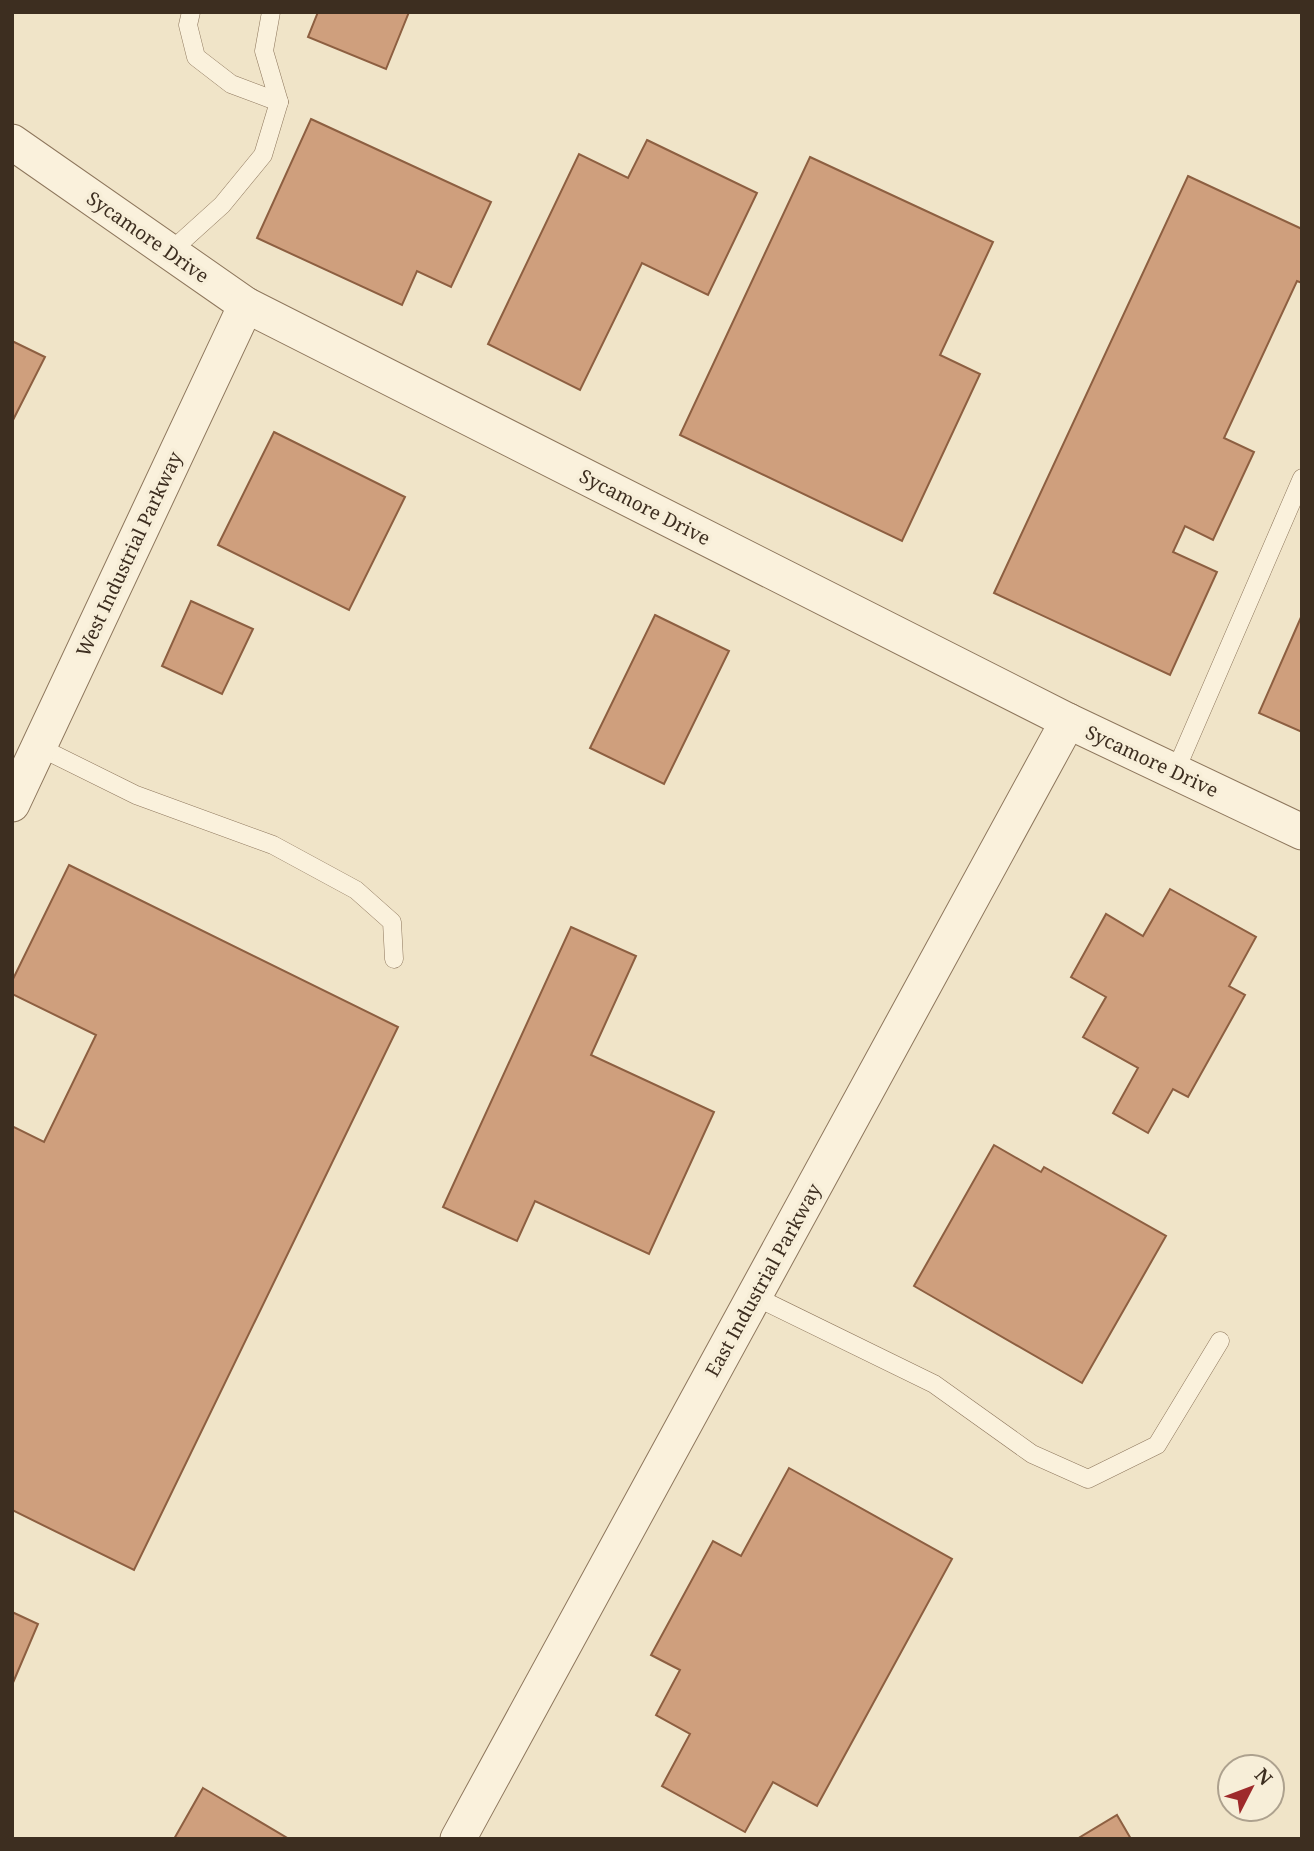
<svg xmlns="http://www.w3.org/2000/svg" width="1314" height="1851" font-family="'Noto Serif',serif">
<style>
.building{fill:#cf9f7d;stroke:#8d5f41;stroke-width:2}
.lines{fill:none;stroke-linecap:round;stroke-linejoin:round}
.service-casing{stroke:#8d765c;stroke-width:19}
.minor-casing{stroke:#8d765c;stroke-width:37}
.service{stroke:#faf1dc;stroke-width:18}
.minor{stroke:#faf1dc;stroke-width:35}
.labels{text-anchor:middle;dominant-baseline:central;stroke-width:7;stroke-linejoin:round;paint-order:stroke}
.street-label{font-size:19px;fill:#3d2e20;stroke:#f7eed8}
</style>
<rect width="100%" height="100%" fill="#f0e4c8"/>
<g class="building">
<polygon points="318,12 409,12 386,69 308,37"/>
<polygon points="311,119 491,202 451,287 417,271 402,305 257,238"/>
<polygon points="647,140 757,193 708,295 642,263 580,390 488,344 579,154 628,178"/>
<polygon points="810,157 993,242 940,355 980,374 902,541 680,435"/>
<polygon points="1188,176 1302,229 1302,283 1297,281 1224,438 1254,452 1213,540 1185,526 1173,552 1217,572 1170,675 994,593"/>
<polygon points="12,341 45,357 12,422"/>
<polygon points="274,432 405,497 349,610 218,545"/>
<polygon points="191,601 253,629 222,694 162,666"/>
<polygon points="655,615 729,651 664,784 590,748"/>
<polygon points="1302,615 1302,732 1259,713"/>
<polygon points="69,865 398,1027 134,1570 12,1510 12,1126 44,1142 96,1035 12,994 12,981"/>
<polygon points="1170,889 1256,937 1229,986 1245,995 1188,1097 1173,1089 1148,1133 1113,1113 1138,1068 1083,1037 1106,997 1071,977 1106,914 1143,936"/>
<polygon points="571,927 636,956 591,1055 714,1112 649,1254 535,1201 517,1241 443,1207"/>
<polygon points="994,1145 1041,1172 1044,1167 1166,1236 1082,1383 914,1286"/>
<polygon points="789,1468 952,1559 817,1806 773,1782 745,1832 662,1786 690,1734 656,1715 680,1670 651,1655 713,1541 741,1556"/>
<polygon points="12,1612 38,1624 12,1685"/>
<polygon points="203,1788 289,1839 174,1839"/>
<polygon points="1117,1815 1131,1839 1077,1839"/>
</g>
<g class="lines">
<g class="service-casing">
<g id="service">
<polyline points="191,12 188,25 196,57 231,84 279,102"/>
<polyline points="170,252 222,205 263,155 279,102 264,51 271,12"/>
<polyline points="39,747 136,795 273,845 356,890 392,922 394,959"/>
<polyline points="1175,772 1302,478"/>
<polyline points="754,1296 934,1384 1032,1454 1088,1479 1157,1445 1220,1341"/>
</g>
</g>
<g class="minor-casing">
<g id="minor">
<polyline points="12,142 246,305 1068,721 1302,832"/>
<polyline points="12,804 246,305"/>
<polyline points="458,1839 1068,721"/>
</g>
</g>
<use href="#service" class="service"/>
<use href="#minor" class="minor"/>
</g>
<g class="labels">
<g class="street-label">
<text transform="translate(148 237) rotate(35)">Sycamore Drive</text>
<text transform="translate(645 507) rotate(27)">Sycamore Drive</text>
<text transform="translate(129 554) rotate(-65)">West Industrial Parkway</text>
<text transform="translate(1152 761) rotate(25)">Sycamore Drive</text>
<text transform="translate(763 1280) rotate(-61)">East Industrial Parkway</text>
</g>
</g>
<rect width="1314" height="1851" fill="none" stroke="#3d2e20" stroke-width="28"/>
<g transform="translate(1251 1788) rotate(48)"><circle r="33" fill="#f7eed8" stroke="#ada18e" stroke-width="2"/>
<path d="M0-5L12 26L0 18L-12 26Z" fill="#9e2a2b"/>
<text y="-10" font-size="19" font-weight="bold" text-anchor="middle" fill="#3d2e20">N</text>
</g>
</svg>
